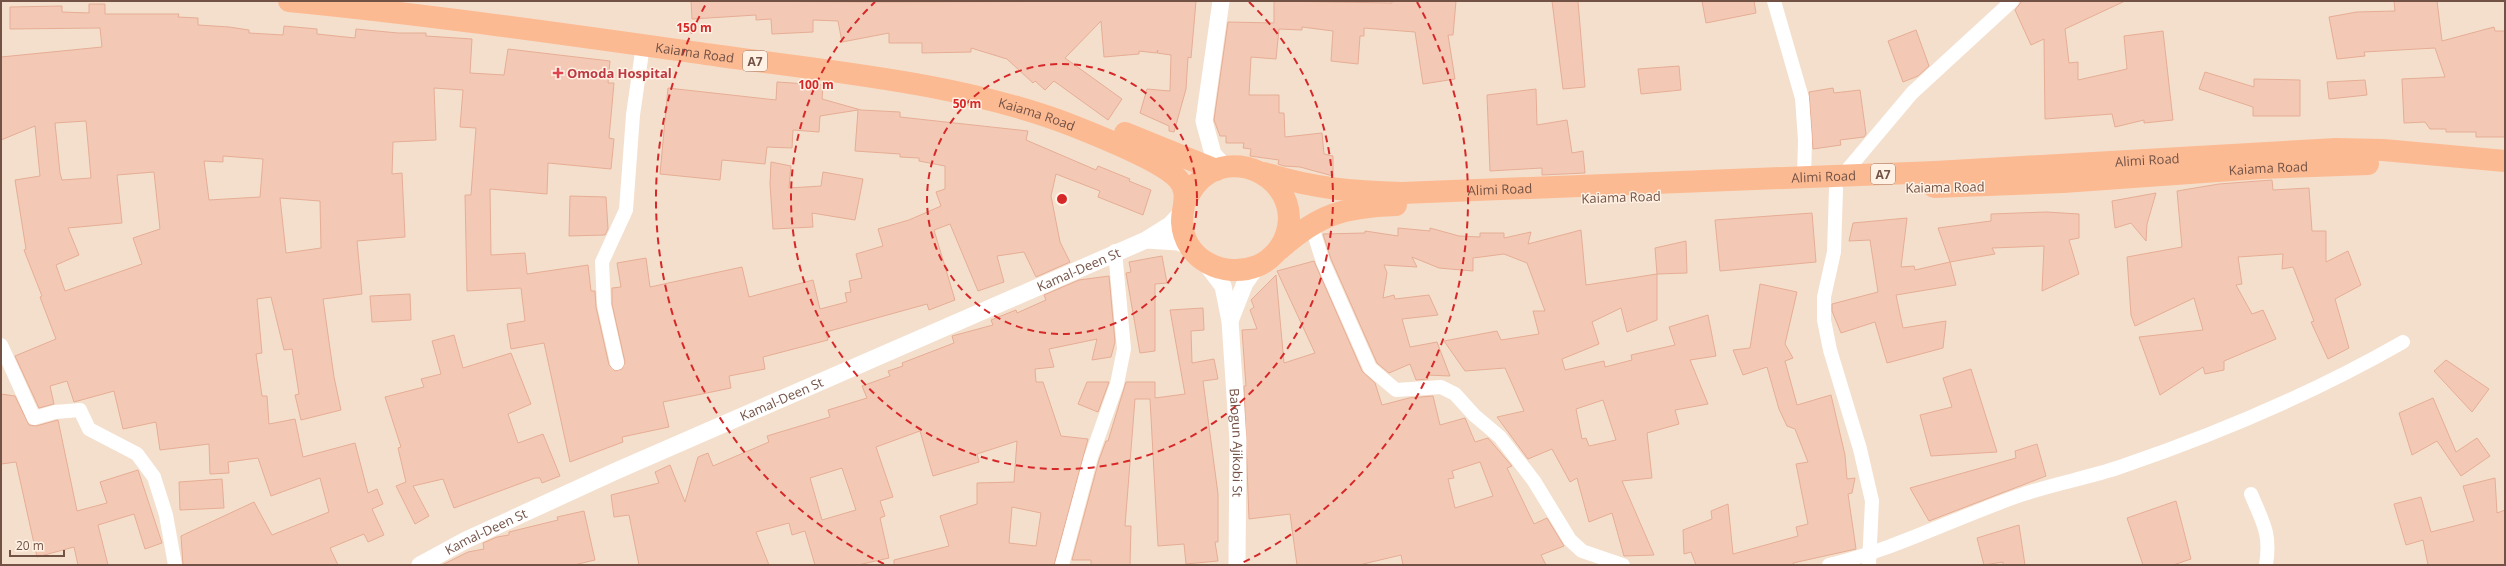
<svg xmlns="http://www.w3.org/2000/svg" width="2506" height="566" font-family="'Open Sans',sans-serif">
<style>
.residential{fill:#f4dfcc}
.building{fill:#f3c9b5;stroke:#e6ad95;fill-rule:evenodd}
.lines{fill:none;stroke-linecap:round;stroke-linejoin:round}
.minor{stroke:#fff;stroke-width:14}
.tertiary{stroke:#fff;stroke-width:17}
.trunk{stroke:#fcba92;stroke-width:22}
.ring{fill:none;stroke:#d62828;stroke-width:2;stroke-dasharray:7 5}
.health-dot{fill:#e0444e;stroke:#fff2e4;stroke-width:1.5}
.labels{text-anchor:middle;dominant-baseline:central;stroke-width:3;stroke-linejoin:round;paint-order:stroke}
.shield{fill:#fff2e4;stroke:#9d8275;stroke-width:1}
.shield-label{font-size:12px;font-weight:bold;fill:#735246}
.street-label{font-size:13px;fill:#735246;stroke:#fff2e4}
.health-label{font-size:13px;font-weight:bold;fill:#be3a42;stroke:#fff2e4;text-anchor:start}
.centre{fill:#d62828;stroke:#fff2e4;stroke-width:2}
.ring-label{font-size:12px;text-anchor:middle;font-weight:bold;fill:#d62828;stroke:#fff2e4;stroke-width:3;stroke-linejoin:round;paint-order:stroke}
</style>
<rect width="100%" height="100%" fill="#fdeede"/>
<rect class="residential" x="1" y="1" width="2504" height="564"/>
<g class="building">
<polygon points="691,1 882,2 1196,1 1191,58 1188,57 1186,89 1174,132 1169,131 1169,126 1140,113 1147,89 1170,91 1171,55 1157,53 1158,50 1156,53 1139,51 1139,54 1104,57 1101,21 1065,58 1122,99 1108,120 1054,81 1045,90 1035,81 1033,83 1007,59 971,48 971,52 922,53 922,43 889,43 889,33 842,42 838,21 813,20 813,32 772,34 771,19 756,20 756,15 692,19"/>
<polygon points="1274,1 1392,3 1392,1 1456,1 1453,35 1448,35 1455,79 1423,84 1415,32 1364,28 1364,36 1360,36 1358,64 1331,61 1333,31 1302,27 1302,30 1279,29 1276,59 1251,57 1249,95 1279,95 1279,113 1284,113 1285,137 1322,133 1324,154 1333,156 1333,176 1300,167 1284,166 1278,164 1279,160 1250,156 1251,149 1243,148 1244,143 1226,143 1226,136 1220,136 1214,120 1228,22 1274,23"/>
<polygon points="1552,1 1578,1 1585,87 1563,89"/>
<polygon points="1702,1 1754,1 1756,13 1706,23"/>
<polygon points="2022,1 2125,1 2065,29 2069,63 2078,62 2078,80 2127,69 2124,36 2163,31 2173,120 2144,123 2144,120 2115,127 2112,114 2045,119 2044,39 2031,45 2015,10"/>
<polygon points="2394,1 2437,1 2442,41 2494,27 2495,31 2505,31 2505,137 2476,137 2476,132 2446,132 2446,129 2430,129 2425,122 2404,123 2402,79 2445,77 2435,48 2364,52 2365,56 2337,59 2329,17 2357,12 2395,11"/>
<path d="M 89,4 L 105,4 L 105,14 L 179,14 L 178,17 L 198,18 L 198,25 L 229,27 L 249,30 L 249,33 L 283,35 L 284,26 L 317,29 L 317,34 L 355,38 L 356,29 L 398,33 L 426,33 L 426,36 L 472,39 L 470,73 L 504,75 L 508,49 L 610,61 L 608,83 L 614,83 L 609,138 L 614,139 L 611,169 L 548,163 L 547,194 L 490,189 L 491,255 L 525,253 L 527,274 L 588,265 L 591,291 L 595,291 L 596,307 L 609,365 L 615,371 L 622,369 L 625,362 L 612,304 L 612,288 L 621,287 L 617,263 L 646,258 L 650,287 L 742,267 L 749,297 L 813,280 L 820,309 L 847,302 L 845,293 L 851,292 L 849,281 L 862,278 L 856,254 L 883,246 L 878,229 L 909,220 L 941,206 L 936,192 L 945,189 L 945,166 L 919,161 L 919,158 L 900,157 L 900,154 L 855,151 L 858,110 L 820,116 L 819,132 L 793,130 L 792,148 L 767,147 L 765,164 L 722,160 L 720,180 L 660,174 L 668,88 L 776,100 L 777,82 L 823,85 L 822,99 L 861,110 L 900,112 L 900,117 L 1028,131 L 1026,140 L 1096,170 L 1098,166 L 1130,179 L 1129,181 L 1151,190 L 1143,215 L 1098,197 L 1100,191 L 1056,174 L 1051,196 L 1060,242 L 1070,262 L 1036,277 L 1024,252 L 997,256 L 1004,282 L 978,291 L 950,224 L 934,230 L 955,300 L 929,310 L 927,304 L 826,332 L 828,340 L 763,357 L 765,369 L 729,376 L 731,388 L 663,402 L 669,427 L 622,437 L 623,442 L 570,462 L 544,343 L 511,349 L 507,324 L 525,321 L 521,288 L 467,291 L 465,195 L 471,195 L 476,128 L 460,127 L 463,90 L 434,88 L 436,140 L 393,142 L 392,174 L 402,173 L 405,237 L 357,241 L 362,294 L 323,299 L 334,377 L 341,410 L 301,420 L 295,395 L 299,394 L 292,349 L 284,350 L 271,297 L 257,299 L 262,353 L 256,354 L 262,396 L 267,396 L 269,424 L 295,419 L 303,457 L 355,443 L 368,493 L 377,489 L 383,504 L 372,509 L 384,535 L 368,542 L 364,534 L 330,548 L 338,565 L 183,565 L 181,536 L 254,502 L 272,535 L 329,512 L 320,478 L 271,496 L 258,458 L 228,462 L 229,473 L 210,474 L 209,444 L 160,450 L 156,422 L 123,429 L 114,391 L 74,402 L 67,381 L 50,386 L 54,404 L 39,408 L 15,356 L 56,339 L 40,297 L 42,296 L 24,250 L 26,249 L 15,180 L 40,176 L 35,126 L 1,140 L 1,57 L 102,47 L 100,28 L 10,29 L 10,7 L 62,6 L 62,12 L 89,13 ZM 86,121 L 91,178 L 62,180 L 60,173 L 55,123 ZM 223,156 L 263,159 L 260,197 L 209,200 L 204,161 L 223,162 ZM 154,172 L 160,229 L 133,238 L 142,264 L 65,291 L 56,265 L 79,255 L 68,228 L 122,223 L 117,175 ZM 280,198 L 320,201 L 321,248 L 286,253 Z"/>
<polygon points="1916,30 1929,66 1918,76 1903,82 1888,41"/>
<polygon points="1679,66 1681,90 1641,94 1638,69"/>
<polygon points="2205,72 2254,87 2254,79 2300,80 2300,116 2253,116 2253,107 2199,89"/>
<polygon points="2365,80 2367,95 2329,99 2327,82"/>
<polygon points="1833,88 1834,93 1860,90 1866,134 1864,137 1840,140 1841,145 1813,149 1809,92"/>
<polygon points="1536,89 1537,125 1567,120 1572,153 1583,151 1585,173 1542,175 1542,168 1490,171 1487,95"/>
<polygon points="771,162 791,166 789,188 821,186 823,172 863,179 855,220 812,213 813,227 773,229 770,184"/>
<polygon points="2272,180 2273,190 2309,188 2312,231 2326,231 2326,262 2348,251 2361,285 2335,299 2349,348 2328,359 2311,322 2314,321 2293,267 2282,269 2283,254 2238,257 2242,284 2236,285 2252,314 2263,310 2276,339 2224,361 2224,370 2205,374 2203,367 2160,395 2139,337 2203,330 2194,298 2135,326 2131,315 2127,257 2182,247 2177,191 2219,184"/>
<polygon points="2156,193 2147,224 2146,241 2131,223 2115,228 2112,201"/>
<polygon points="570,196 606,197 608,229 605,235 569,236"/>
<polygon points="2046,212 2079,214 2079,238 2069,240 2079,274 2042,291 2044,246 1992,248 1995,254 1950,262 1938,228 1991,221 1991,214"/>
<polygon points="1812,213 1816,262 1720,271 1715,220"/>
<polygon points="1907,218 1901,267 1914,266 1915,270 1950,262 1956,285 1896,295 1903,328 1946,321 1943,348 1887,363 1875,322 1841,333 1832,311 1832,304 1878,292 1870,240 1849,241 1853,223"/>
<path d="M 1398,228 L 1430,231 L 1430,228 L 1459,236 L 1480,237 L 1480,233 L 1504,233 L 1504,238 L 1531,232 L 1528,244 L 1581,230 L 1586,285 L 1657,274 L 1657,320 L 1627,332 L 1621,308 L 1592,322 L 1599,344 L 1562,359 L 1565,370 L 1604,361 L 1605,367 L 1632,360 L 1631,355 L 1675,345 L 1669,327 L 1708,315 L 1716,356 L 1690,360 L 1708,404 L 1675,410 L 1679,424 L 1647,433 L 1652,478 L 1622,481 L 1654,555 L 1624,556 L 1612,513 L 1589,522 L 1577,478 L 1570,482 L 1552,449 L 1528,459 L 1497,417 L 1524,411 L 1505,368 L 1465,371 L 1444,341 L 1497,331 L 1501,340 L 1539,334 L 1533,311 L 1545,311 L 1527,263 L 1504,254 L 1473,258 L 1473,271 L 1439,268 L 1412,257 L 1417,267 L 1384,265 L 1387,273 L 1383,298 L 1394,295 L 1395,299 L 1429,295 L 1438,315 L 1402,319 L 1410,347 L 1437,342 L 1450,376 L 1427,375 L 1428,379 L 1416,380 L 1410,364 L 1389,373 L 1377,363 L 1331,259 L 1323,234 L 1365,233 L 1365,231 L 1398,236 ZM 1603,400 L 1616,440 L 1589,446 L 1586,438 L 1582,439 L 1576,409 Z"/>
<polygon points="1686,241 1687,273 1657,274 1655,248"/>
<polygon points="1162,256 1167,283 1155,284 1155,351 1140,353 1126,273 1131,272 1129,262"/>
<path d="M 1314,261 L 1362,371 L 1375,383 L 1382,405 L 1409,398 L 1433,396 L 1440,425 L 1465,418 L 1475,442 L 1488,438 L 1512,466 L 1507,468 L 1534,524 L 1547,518 L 1564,546 L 1541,555 L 1546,565 L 1403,565 L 1401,555 L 1359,565 L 1297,565 L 1290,514 L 1249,519 L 1244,386 L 1246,386 L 1242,330 L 1257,329 L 1250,310 L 1254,307 L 1251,300 L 1276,275 L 1284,363 L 1315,353 L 1277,271 ZM 1480,462 L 1493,496 L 1455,508 L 1448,479 L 1454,478 L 1452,471 Z"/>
<path d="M 1109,276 L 1115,342 L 1111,357 L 1092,360 L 1097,339 L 1049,349 L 1054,367 L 1035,369 L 1036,382 L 1043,382 L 1061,436 L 1088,439 L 1054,565 L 894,565 L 894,560 L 949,546 L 940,516 L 977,504 L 977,483 L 1014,482 L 1017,441 L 977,454 L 979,462 L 933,476 L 920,431 L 876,447 L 893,497 L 880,501 L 885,516 L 880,518 L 889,558 L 858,565 L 815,565 L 805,531 L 792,535 L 789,523 L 756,532 L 769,565 L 639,565 L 629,515 L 614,517 L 611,495 L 659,483 L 655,472 L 670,465 L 685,502 L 698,457 L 708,453 L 713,466 L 769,442 L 767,436 L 830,417 L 828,410 L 867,398 L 862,386 L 890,376 L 888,371 L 903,366 L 902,363 L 954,343 L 952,336 L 993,325 L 991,320 L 1016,310 L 1017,313 L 1046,300 L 1044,295 L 1079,280 ZM 842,468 L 856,510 L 822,520 L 810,478 ZM 1012,507 L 1041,513 L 1036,546 L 1009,543 Z"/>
<polygon points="1760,284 1797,292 1785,344 1793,358 1785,361 1797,405 1831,395 1845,455 1847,479 1855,478 1852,493 1848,494 1856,549 1793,563 1794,565 1696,565 1691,552 1684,554 1683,530 1712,519 1711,511 1728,504 1733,554 1798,536 1796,527 1808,524 1796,464 1808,462 1795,429 1787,426 1779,409 1767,367 1743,375 1733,350 1750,348"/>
<polygon points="410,294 411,320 372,322 370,296"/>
<polygon points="1203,308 1204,330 1191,331 1192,363 1214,359 1218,379 1203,381 1218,494 1218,542 1215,542 1218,561 1186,564 1184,544 1158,546 1150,399 1135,399 1125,526 1131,526 1130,565 1091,565 1091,560 1072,560 1099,460 1106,441 1108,441 1126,382 1155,382 1155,398 1185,394 1170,310"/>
<polygon points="454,335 463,368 511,353 531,404 508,414 518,443 543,434 560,476 542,483 540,478 535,478 454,508 443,479 413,486 429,516 415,524 396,486 406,482 398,448 401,447 385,397 424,387 421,379 441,374 432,341"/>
<polygon points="2446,360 2489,389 2472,412 2434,371"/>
<polygon points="1971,369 1997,452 1931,456 1920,415 1952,407 1943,378"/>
<polygon points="1087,382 1109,382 1098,412 1078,404"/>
<polygon points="1,394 15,396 29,425 36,426 58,420 77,511 107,503 100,482 138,470 162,543 145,549 134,514 98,525 108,565 78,565 74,547 37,557 16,462 1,464"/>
<polygon points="2433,398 2456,452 2477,438 2490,456 2461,476 2437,441 2412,455 2399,413"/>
<polygon points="2037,444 2046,476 1929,521 1910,488 2016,458 2015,451"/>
<polygon points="2495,478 2497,513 2505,510 2505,565 2428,565 2423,540 2406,545 2394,504 2421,497 2431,532 2474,521 2463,486"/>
<polygon points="222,479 224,508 180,510 179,482"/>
<polygon points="2176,501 2191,559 2173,565 2143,565 2127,518"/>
<polygon points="584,511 595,560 574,565 442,565 468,552 484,549 483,543 497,537 509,535 509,532 558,520 557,517"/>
<polygon points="2019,525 2025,565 2003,565 2003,562 1984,565 1977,538"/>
</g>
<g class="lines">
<g class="minor">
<polyline points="1774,1 1802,98 1805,140 1804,177"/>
<polyline points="1843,175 1912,93 2012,1"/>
<polyline points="1836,189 1834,252 1824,297 1824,320 1830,350 1860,449 1872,501 1869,565"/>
<polyline points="1311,224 1323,262 1370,368 1396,390 1441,387 1455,394 1474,415 1500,437 1534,481 1570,540 1582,551 1623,565"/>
<polyline points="1,345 34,418 55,412 80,410 89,429 137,454 154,477 166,515 175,565"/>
<polyline points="617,363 604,305 602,262 626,210 633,115 643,45"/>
<path d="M 2251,494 C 2263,523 2271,533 2266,565"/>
<polyline points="1062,565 1091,457 1117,384 1124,349 1115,251"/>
<path d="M 1829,565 C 1896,549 1957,517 2021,495 C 2053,484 2087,478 2120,467 C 2217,434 2314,393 2403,342"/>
</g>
<g class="tertiary">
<polyline points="1221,1 1204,121 1213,154 1225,167"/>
<polyline points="1146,240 1178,242 1192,248"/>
<path id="s1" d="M 1204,261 L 1223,286 L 1230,321 L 1238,441 L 1237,565"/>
<polyline points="1230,321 1245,283 1257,266"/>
<path id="s2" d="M 420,565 L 466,540 L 616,471 L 1146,240 L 1170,225 L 1184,210"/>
</g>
<g class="trunk">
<path id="s3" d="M 289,1 C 433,15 577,36 720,56 C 835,72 968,84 1076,127 C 1101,137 1162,161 1178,179 C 1190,192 1182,207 1182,222 C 1184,260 1224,279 1257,266 C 1270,261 1282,248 1286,235 C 1302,189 1249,150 1209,173 C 1197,180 1191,191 1185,202"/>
<polyline points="1125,133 1216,170"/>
<path id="s4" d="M 1264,173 C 1311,188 1353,192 1402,193 L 1935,172 L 2336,149 L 2383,150 L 2505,161"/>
<path id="s5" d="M 1934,187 L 2063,182 L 2260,168 L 2368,164"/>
<path d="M 1280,249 C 1319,214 1344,207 1396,205"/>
</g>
</g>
<g class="ring">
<circle cx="1062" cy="199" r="135"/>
<path d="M1249 2A271 271 0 1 1 875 2"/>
<path d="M884 564A406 406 0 0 1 707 2M1417 2A406 406 0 0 1 1240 564"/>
</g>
<path class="health-dot" d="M556 67h4v4h4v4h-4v4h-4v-4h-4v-4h4z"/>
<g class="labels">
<g class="shield">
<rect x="743" y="51" width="24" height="20" rx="3"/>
<rect x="1871" y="164" width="24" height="20" rx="3"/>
</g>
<g class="shield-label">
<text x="755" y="61">A7</text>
<text x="1883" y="174">A7</text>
</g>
<g class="street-label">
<text stroke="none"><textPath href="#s3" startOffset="409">Kaiama Road</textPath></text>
<text stroke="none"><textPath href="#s3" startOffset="757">Kaiama Road</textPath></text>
<text stroke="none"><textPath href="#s4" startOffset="886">Alimi Road</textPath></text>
<text stroke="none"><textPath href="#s5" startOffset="335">Kaiama Road</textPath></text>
<text stroke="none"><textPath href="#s4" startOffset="562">Alimi Road</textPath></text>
<text transform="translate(1945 187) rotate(-1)">Kaiama Road</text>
<text stroke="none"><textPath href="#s4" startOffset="238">Alimi Road</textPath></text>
<text transform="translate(1621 197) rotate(-2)">Kaiama Road</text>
<text stroke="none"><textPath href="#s2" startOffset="722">Kamal-Deen St</textPath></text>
<text stroke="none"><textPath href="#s2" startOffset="398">Kamal-Deen St</textPath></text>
<text stroke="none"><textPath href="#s1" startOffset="189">Balogun Ajikobi St</textPath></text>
<text stroke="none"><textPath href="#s2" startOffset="74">Kamal-Deen St</textPath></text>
</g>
<g class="health-label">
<text x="567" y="73">Omoda Hospital</text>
</g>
</g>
<circle cx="1062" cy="199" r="6" class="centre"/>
<g class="ring-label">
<text x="694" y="32">150 m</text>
<text x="816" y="89">100 m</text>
<text x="967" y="108">50 m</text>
</g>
<rect width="2506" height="566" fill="none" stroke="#735246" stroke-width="4"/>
<path d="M10 550v6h54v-6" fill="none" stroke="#735246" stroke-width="2"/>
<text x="16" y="550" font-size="12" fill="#735246" stroke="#fff2e4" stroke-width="3" paint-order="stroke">20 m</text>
</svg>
